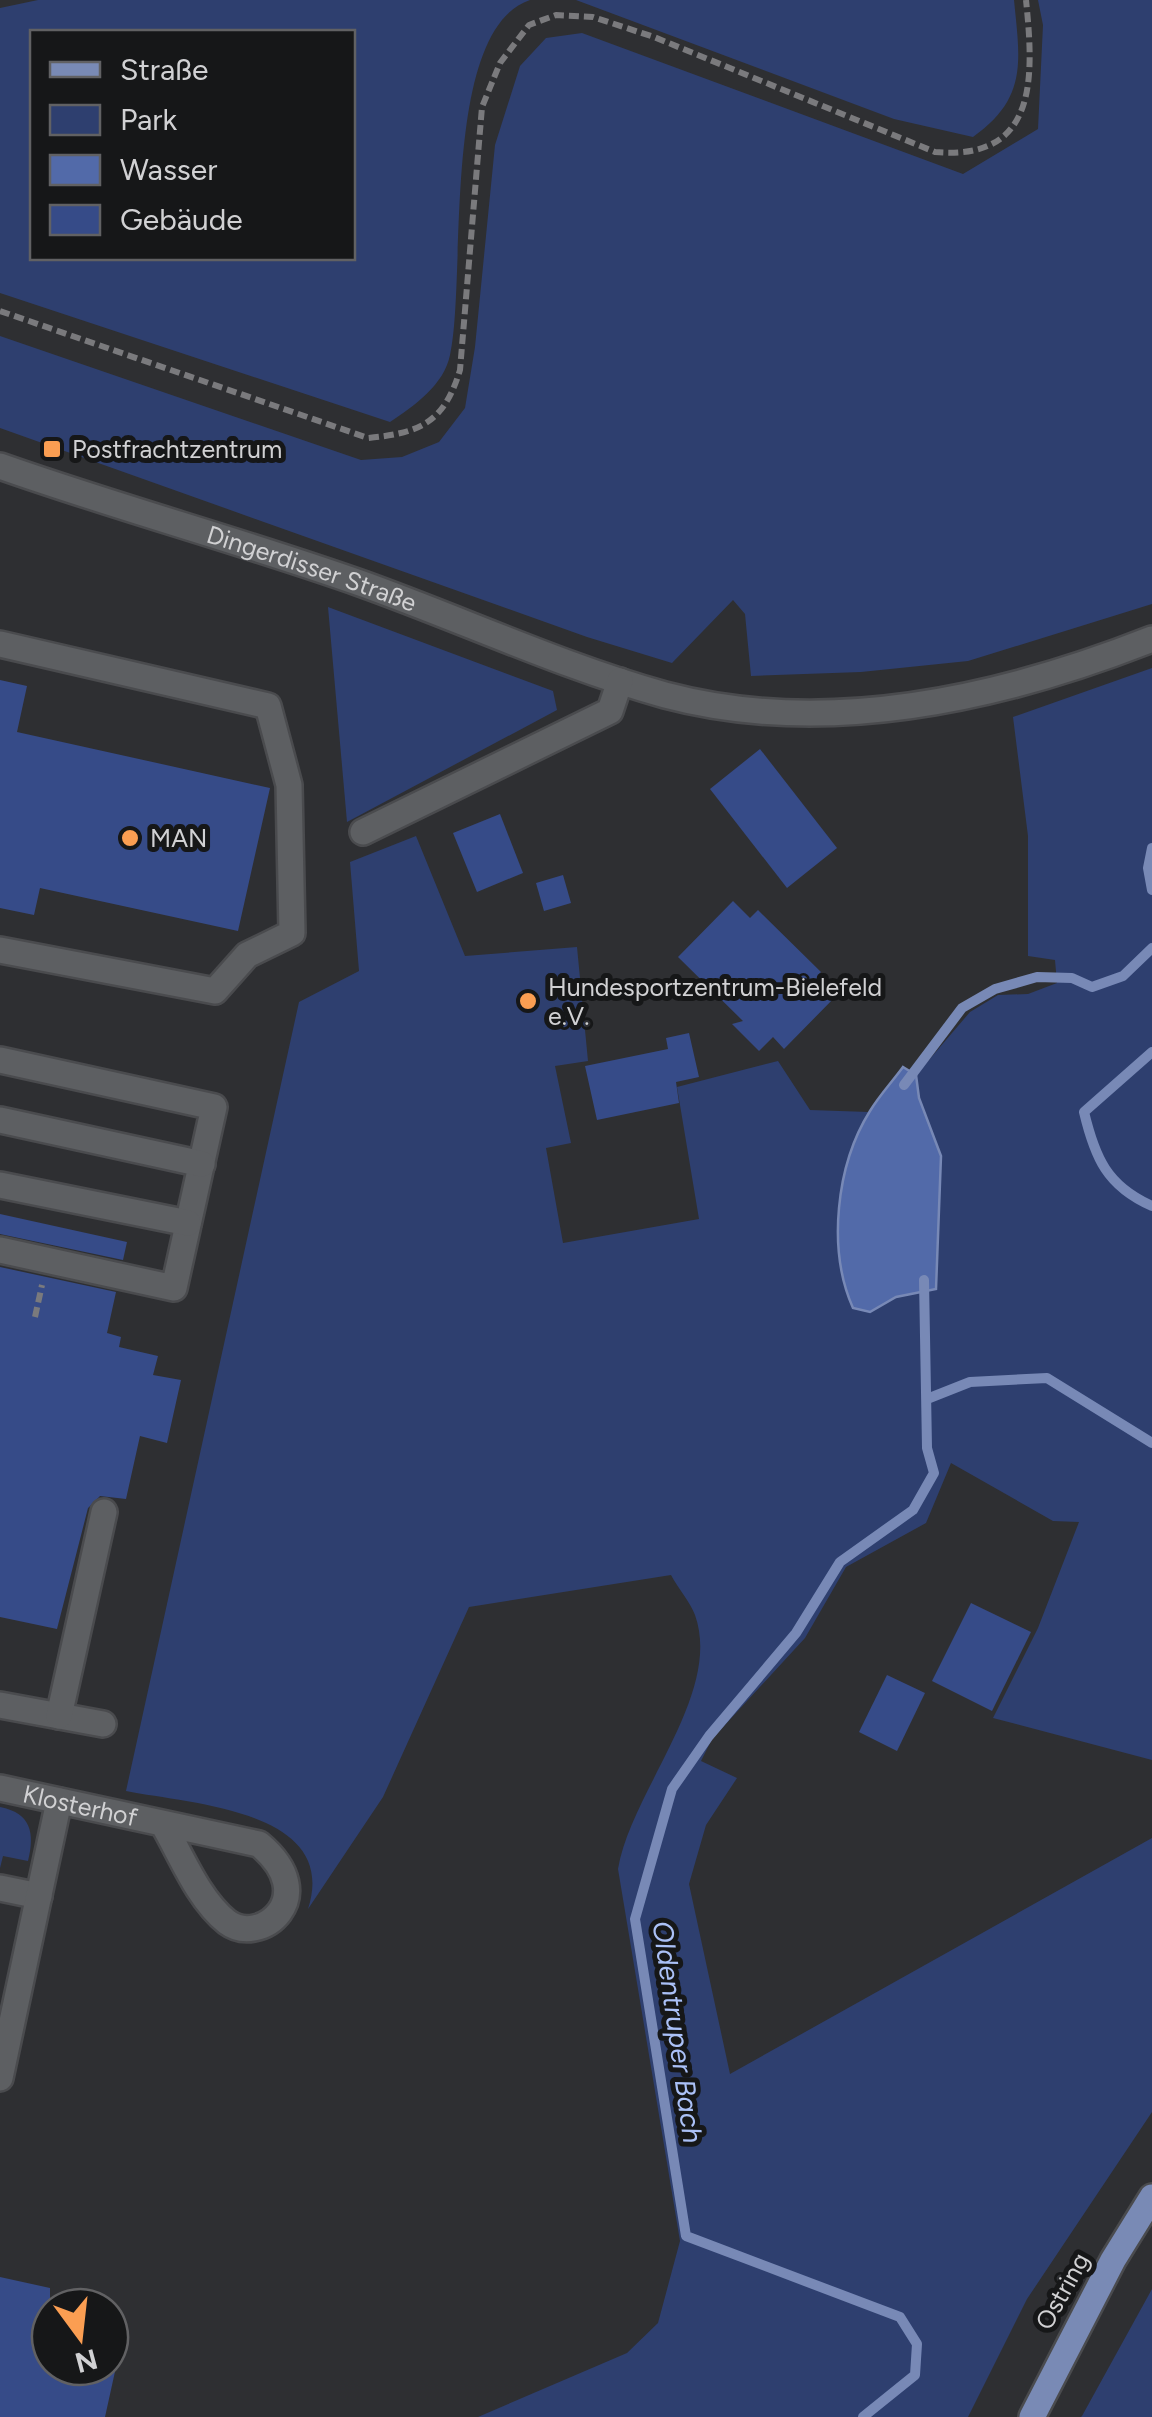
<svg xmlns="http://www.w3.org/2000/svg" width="1152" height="2417" font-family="Figtree,sans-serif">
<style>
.green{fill:#2e3f6f;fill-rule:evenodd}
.water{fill:#526aa9;stroke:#7889b6;stroke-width:2.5}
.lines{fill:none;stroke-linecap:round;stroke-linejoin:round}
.stream{stroke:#7889b6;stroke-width:10}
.building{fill:#364b88}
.minor-casing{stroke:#4a4b4e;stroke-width:30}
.major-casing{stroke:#4a4b4e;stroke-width:30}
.path{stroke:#7a7a7d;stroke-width:6;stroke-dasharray:10 5;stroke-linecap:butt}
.minor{stroke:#5d5f62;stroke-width:25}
.major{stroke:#798ab5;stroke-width:25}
.poi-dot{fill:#fb9e52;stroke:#161718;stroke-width:4}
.labels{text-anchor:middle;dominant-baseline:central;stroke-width:10;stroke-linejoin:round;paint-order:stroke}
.poi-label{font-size:25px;fill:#d1d1d3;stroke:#161718;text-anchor:start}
.street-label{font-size:25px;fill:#d1d1d3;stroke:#161718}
.water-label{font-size:28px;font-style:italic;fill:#abc1f7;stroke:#161718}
</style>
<rect width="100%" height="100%" fill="#2e2f32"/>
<g class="green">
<path d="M 38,0 L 530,0 C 440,30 467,279 450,355 C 444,385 414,406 390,422 L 0,293 L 0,8 ZM 32,32 L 352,32 L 352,258 L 32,258 Z"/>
<path d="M 576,0 L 1014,0 C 1020,61 1028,98 973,137 L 894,119 Z"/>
<polygon points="1038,0 1152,0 1152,604 968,661 861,672 751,676 745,614 733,600 672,663 587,637 0,428 0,336 361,460 402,457 439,442 465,408 475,347 495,145 520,66 546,38 582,33 963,174 1038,129 1043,25"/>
<polygon points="328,607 553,691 557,710 347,822"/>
<path d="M 1152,668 L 1152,1760 L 993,1718 L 1038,1628 L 1079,1522 L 1053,1521 L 951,1463 L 926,1523 L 846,1567 L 805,1638 L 712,1739 L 701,1761 L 737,1778 L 706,1825 L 689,1884 L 730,2074 L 1152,1838 L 1152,2112 L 1027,2299 L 968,2417 L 478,2417 L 627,2353 L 658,2323 L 680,2241 L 618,1869 C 631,1791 723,1694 695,1615 C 690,1602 678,1588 671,1575 L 469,1607 L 383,1797 L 308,1909 C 340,1810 191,1804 126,1791 L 299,1002 L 359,971 L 350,862 L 416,836 L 465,956 L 577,947 L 588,1061 L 555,1066 L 571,1143 L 546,1148 L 563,1243 L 699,1219 L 677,1087 L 778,1061 L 810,1110 L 869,1112 L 860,1133 L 870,1312 L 896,1297 L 936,1289 L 941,1156 L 919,1098 L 916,1075 L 970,1012 L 998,995 L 1028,994 L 1057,983 L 1055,960 L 1028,956 L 1028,836 L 1013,717 Z"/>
<path d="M 0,1807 C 31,1813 35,1833 28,1861 L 3,1856 L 0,1868 Z"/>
<polygon points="1152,2289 1152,2417 1081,2417 1082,2416"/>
</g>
<path class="water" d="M 903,1067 L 916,1075 L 919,1098 L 941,1156 L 936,1289 L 896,1297 L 870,1312 L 853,1308 C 827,1250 836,1165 870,1111 C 879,1096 892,1082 903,1067 Z"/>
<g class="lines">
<g class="stream">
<polyline points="1152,848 1148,868 1152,890"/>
<path d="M 1152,1052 L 1084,1112 C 1095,1158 1107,1186 1152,1206"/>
<polyline points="904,1085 962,1008 995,989 1037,977 1072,978 1092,987 1123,976 1152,948"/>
<polyline points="927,1399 970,1382 1047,1378 1152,1443"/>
<polyline points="863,2417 915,2375 917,2344 900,2317 686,2236 635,1919 672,1789 709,1736 796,1633 840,1562 913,1510 934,1473 927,1448 924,1280"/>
</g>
</g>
<g class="building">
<polygon points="0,680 27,686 17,732 270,788 238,931 40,888 34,915 0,908"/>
<polygon points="760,749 837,848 787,888 710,789"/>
<polygon points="500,814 523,873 477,892 453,833"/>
<polygon points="563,875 571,903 544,911 536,883"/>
<polygon points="733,901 750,918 758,910 821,972 818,975 837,995 784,1049 773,1037 759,1051 732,1024 743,1021 678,957"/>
<polygon points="689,1033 699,1077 676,1082 679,1103 597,1120 585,1066 668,1049 666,1038"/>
<polygon points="0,1214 127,1242 123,1260 0,1234"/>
<polygon points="0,1267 116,1292 107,1333 121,1337 119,1347 158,1356 153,1375 181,1380 167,1443 140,1436 126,1499 100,1496 88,1508 57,1629 0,1617"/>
<polygon points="971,1603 1031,1632 992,1711 932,1681"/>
<polygon points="887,1675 925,1693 897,1751 859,1732"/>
<polygon points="0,2277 50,2288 50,2367 116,2367 105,2417 0,2417"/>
</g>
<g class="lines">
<g class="minor-casing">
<g id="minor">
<path id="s1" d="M 0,466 C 119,508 241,541 360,583 C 461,619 561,666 665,695 C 827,738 1000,699 1152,639"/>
<polyline points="0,644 268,706 289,785 292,933 247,955 215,991 0,950"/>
<polyline points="363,832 610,711 620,681"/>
<polyline points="0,1060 214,1107 174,1288 0,1250"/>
<polyline points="0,1120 202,1164"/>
<polyline points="0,1185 188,1223"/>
<polyline points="0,1705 103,1724"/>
<polyline points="59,1716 104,1512"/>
<path id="s2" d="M 0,1788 L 259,1844 C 323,1897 260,1947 227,1922 C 198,1899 181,1855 163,1824"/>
<polyline points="0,1888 39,1896"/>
<polyline points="0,2078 59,1801"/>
</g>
</g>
<g class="major-casing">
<polyline id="major" points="1032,2417 1113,2260 1152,2197"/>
</g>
<g class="path">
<path d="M 0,311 L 368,438 C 420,433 444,423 460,370 L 482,107 L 500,63 L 529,25 L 556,15 L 593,17 L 654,37 L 935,152 C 1038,161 1034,78 1026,0"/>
<polyline points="35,1317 42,1285"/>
</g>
<use href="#minor" class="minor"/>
<use href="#major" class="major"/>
</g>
<g class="poi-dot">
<rect x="42" y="439" width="20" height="20" rx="5"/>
<circle cx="130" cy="838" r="10"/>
<circle cx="528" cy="1001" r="10"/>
</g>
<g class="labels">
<g class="poi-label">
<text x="72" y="449">Postfrachtzentrum</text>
<text x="150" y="838">MAN</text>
<text x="548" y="987">Hundesportzentrum-Bielefeld<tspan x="548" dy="29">e.V.</tspan></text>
</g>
<g class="street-label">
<text stroke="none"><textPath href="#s1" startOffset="328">Dingerdisser Straße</textPath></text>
<text stroke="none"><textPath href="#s2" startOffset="82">Klosterhof</textPath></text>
<text transform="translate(1062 2291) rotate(-61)">Ostring</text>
</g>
<g class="water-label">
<text transform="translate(678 2032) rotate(82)">Oldentruper Bach</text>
</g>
</g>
<rect x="30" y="30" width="325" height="230" fill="#161718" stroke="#616163" stroke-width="2.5"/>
<rect x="50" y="62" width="50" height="15" fill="#798ab5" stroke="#616163" stroke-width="2.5"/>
<text x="120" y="80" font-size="30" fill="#d1d1d3">Straße</text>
<rect x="50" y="105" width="50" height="30" fill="#2e3f6f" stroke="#616163" stroke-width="2.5"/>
<text x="120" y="130" font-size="30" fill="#d1d1d3">Park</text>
<rect x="50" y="155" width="50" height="30" fill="#526aa9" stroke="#616163" stroke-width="2.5"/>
<text x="120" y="180" font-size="30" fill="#d1d1d3">Wasser</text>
<rect x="50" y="205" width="50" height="30" fill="#364b88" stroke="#616163" stroke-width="2.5"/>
<text x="120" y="230" font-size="30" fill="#d1d1d3">Gebäude</text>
<g transform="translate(80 2337) rotate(165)"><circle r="48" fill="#161718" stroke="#616163" stroke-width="2.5"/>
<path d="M0-8L18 38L0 25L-18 38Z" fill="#fb9e52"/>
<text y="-15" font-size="28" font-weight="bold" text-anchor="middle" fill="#d1d1d3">N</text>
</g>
</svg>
